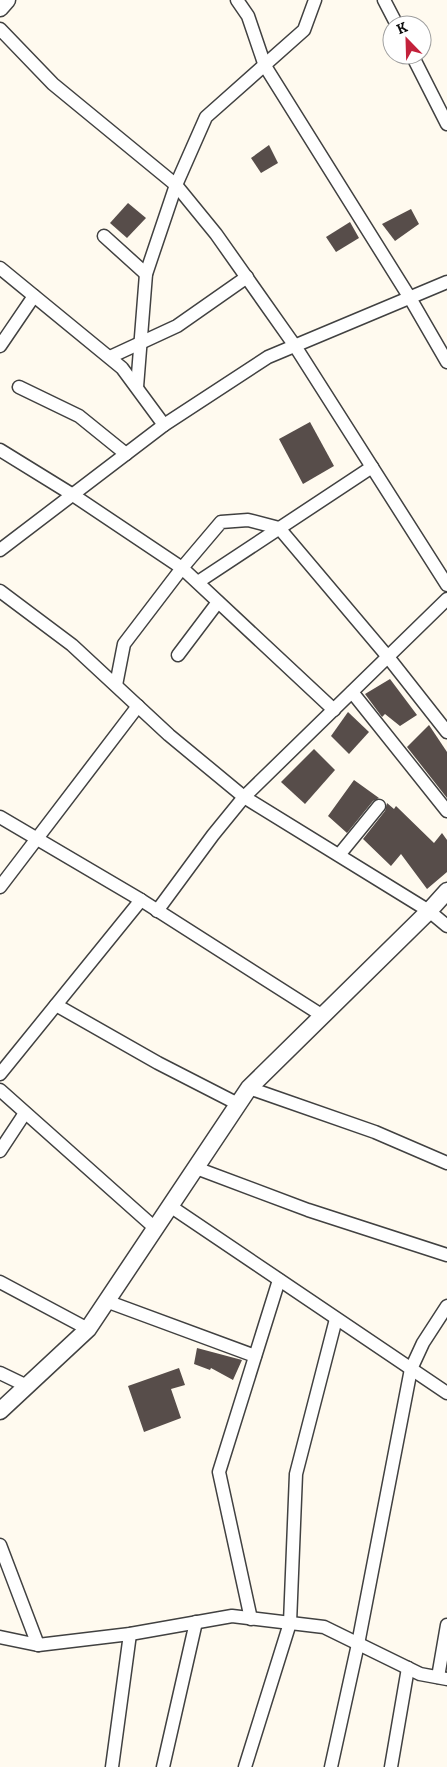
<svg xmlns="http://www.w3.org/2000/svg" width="447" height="1767" font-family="Bitter,serif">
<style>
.building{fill:#574d4a}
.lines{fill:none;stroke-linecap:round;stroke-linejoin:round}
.minor-casing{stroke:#414141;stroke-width:15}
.tertiary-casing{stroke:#414141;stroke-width:19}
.minor{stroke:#fff;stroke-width:12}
.tertiary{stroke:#fff;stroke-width:16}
</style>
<rect width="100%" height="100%" fill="#fffaef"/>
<g class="building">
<polygon points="269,145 278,163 261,173 251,158"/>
<polygon points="128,203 146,218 127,238 110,223"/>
<polygon points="411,209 419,224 395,241 382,224"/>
<polygon points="350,222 359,238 336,252 326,237"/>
<polygon points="310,422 334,466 303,484 279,439"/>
<polygon points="390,679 417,715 400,726 385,714 382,717 365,694"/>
<polygon points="348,712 369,732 349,754 331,736"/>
<polygon points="429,725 447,752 447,798 407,747"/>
<polygon points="314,749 335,770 305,804 281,782"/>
<polygon points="354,780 379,798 373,801 347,833 328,816"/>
<polygon points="387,803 394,809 396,806 434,843 442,833 447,840 447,872 427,889 401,854 391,866 363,839 385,811"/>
<polygon points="197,1348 242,1360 233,1380 211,1368 210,1370 194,1364"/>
<polygon points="179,1368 185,1385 171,1389 181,1418 144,1432 128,1386"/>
</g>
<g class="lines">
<g class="minor-casing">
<g id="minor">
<polyline points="237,0 248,16 265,66 410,298 447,362"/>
<polyline points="384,0 397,25"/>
<polyline points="0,29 53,84 176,185 216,234 295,346 447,585"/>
<polyline points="412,55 447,124"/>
<polyline points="104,236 146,274"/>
<polyline points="0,268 122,368 164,425"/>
<polyline points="0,346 34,296"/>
<polyline points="110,357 177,326 247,277"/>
<polyline points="19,387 79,416 126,454"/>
<polyline points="137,387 146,274 176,185 206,117 304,30 315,0"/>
<polyline points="0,450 73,495 182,568 334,710"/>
<polyline points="0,550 164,425 268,357 447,282"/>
<polyline points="198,582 372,467"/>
<polyline points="0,591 72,645 169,735 244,797 429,911 447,926"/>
<polyline points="178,655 218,602"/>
<polyline points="116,685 124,644 182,568 221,522 248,520 279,528 388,657 447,732"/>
<polyline points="352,692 447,811"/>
<polyline points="0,817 141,900 323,1016"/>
<polyline points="339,855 379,806"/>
<polyline points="0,887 138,706"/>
<polyline points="157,911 213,835 244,797 447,599"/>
<polyline points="56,1005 158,1063 238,1104"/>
<polyline points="0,1074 141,900"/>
<polyline points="249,1088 375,1132 447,1163"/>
<polyline points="0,1090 155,1228"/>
<polyline points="0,1151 25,1113"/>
<polyline points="196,1168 308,1210 447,1255"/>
<polyline points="170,1206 447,1393"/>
<polyline points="0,1282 88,1329"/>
<polyline points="106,1301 255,1356"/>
<polyline points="0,1373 27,1386"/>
<polyline points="0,1545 38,1645"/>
<polyline points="251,1619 219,1472 279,1280"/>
<polyline points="0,1637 38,1645 130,1634 232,1616 324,1627 420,1674 447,1679"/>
<polyline points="438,1677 447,1625"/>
<polyline points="112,1767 130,1634"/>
<polyline points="163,1767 196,1622"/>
<polyline points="245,1767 290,1623 296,1474 336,1319"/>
<polyline points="331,1767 358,1644 411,1369 423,1343 447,1306"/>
<polyline points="391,1767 408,1668"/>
</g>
</g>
<g class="tertiary-casing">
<g id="tertiary">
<polyline points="0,8 7,0"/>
<polyline points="0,1411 88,1329 249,1088 429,911 447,891"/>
</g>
</g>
<use href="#minor" class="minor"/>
<use href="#tertiary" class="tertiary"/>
</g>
<g transform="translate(407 40) rotate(337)"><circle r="24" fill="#ffffff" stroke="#9f9f9f"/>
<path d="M0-4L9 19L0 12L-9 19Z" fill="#c3213b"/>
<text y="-8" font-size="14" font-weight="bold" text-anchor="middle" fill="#0e0e0e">K</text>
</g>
</svg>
